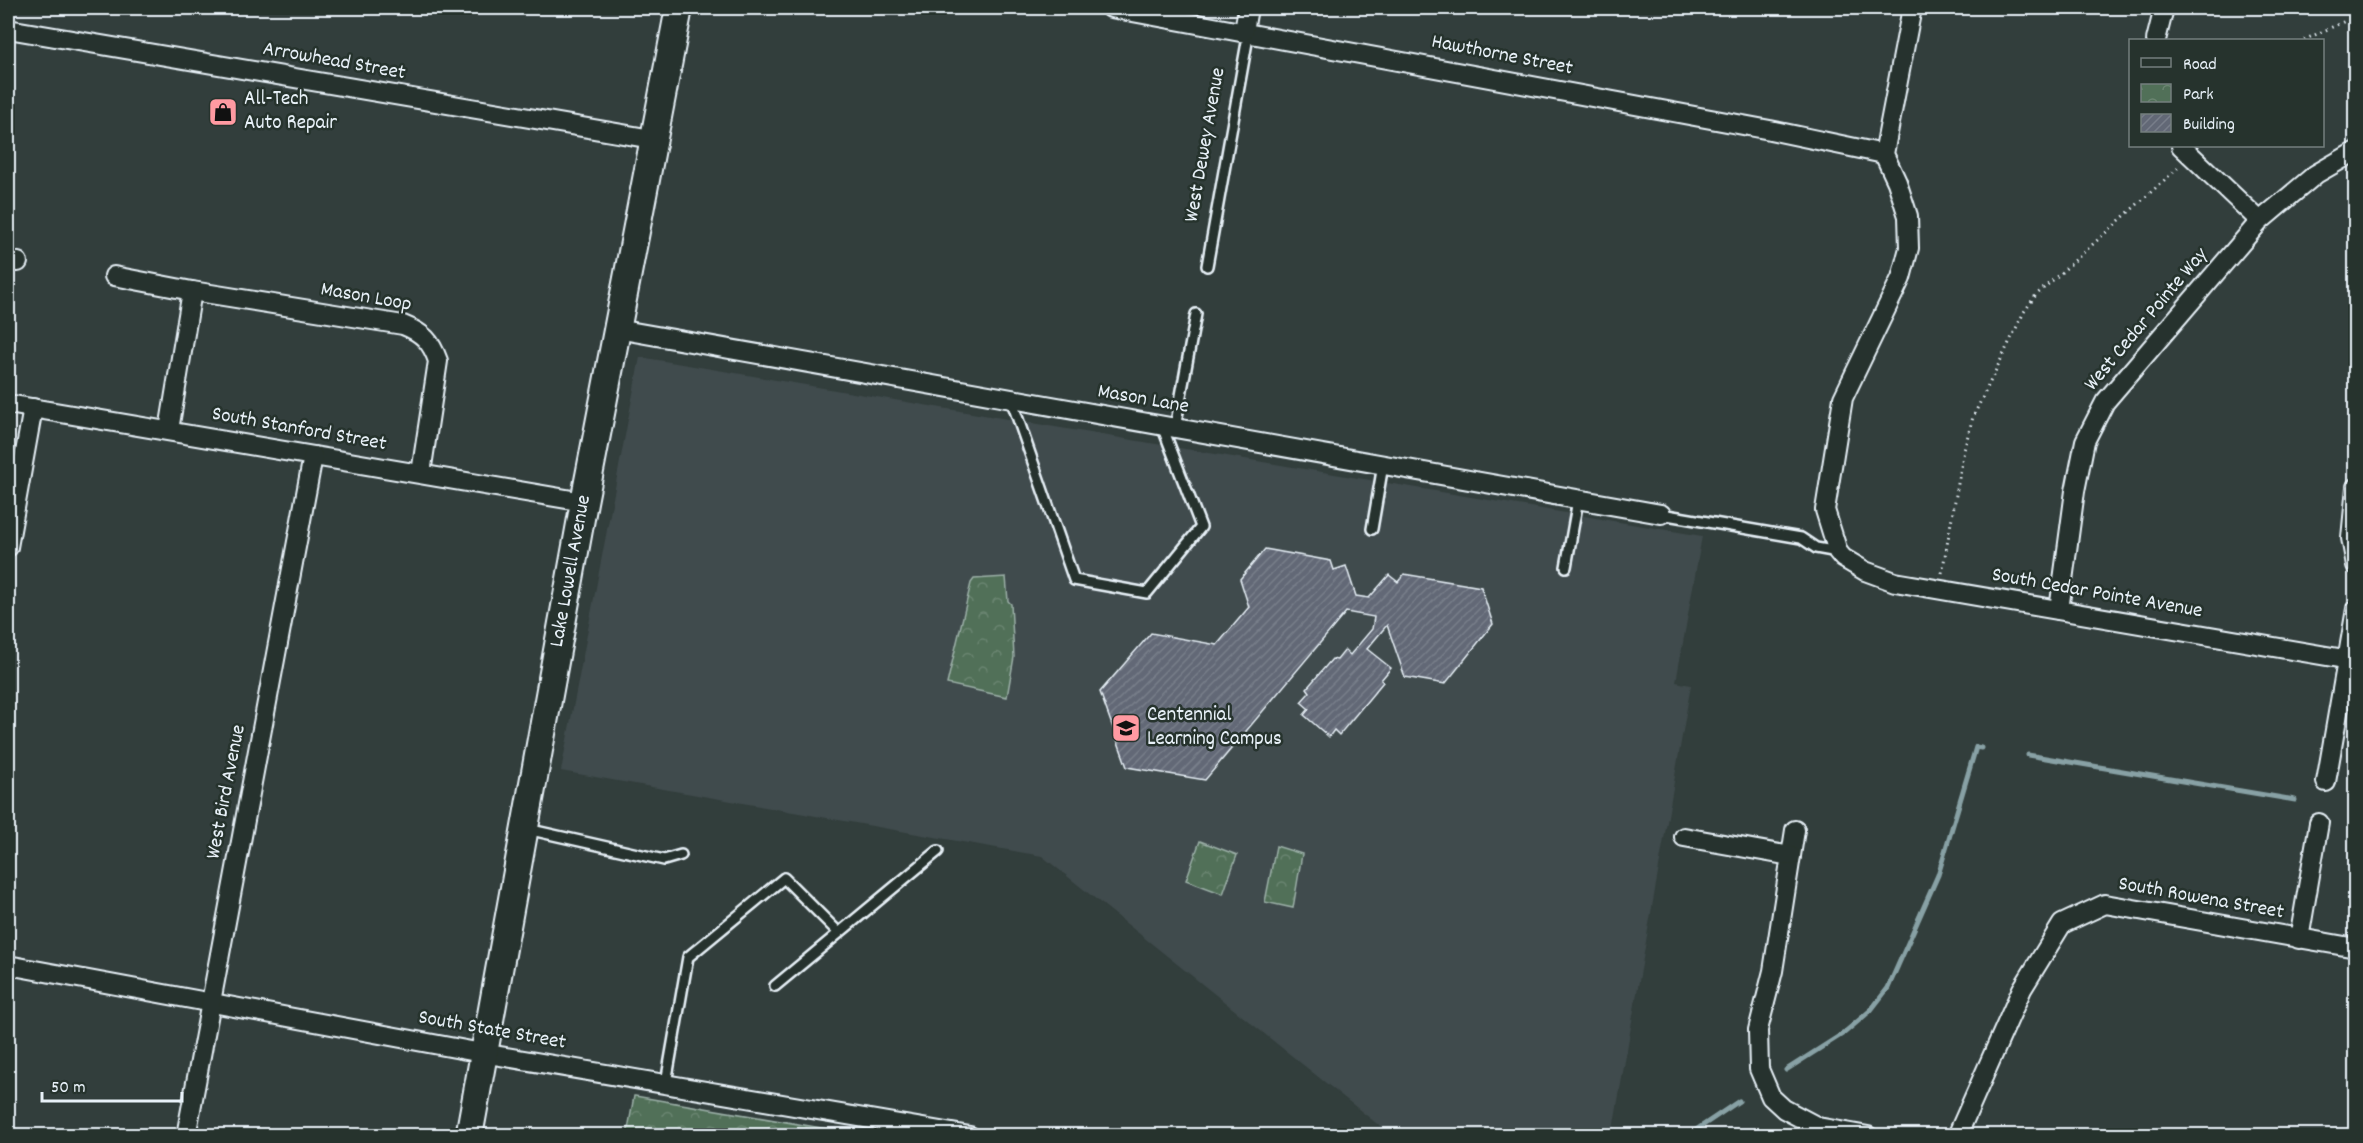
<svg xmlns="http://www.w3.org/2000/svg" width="2363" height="1143" font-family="Dekko,sans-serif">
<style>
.built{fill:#404b4d}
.park{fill:url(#park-crowns);stroke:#9cb0a8;stroke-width:1.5}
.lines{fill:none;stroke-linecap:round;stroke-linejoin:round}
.stream{stroke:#88a1a5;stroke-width:5}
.building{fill:url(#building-hatch);stroke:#e8f1f8;stroke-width:1.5}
.lane-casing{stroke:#e8f1f8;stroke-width:14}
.street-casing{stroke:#e8f1f8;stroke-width:22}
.secondary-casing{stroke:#e8f1f8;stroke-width:30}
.path{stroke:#e8f1f8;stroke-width:3;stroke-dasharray:1.5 4.5;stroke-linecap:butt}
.lane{stroke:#26332d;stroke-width:9}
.street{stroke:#26332d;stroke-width:18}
.secondary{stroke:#26332d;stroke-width:26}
.labels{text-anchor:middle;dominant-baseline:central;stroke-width:5;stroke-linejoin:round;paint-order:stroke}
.street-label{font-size:21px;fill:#e8f1f8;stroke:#26332d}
.poi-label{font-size:21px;fill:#e8f1f8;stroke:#26332d;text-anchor:start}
</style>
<defs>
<pattern id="park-crowns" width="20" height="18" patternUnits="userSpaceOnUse" patternTransform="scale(1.5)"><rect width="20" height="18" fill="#517058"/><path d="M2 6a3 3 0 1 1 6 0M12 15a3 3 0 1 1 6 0" fill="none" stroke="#6a8571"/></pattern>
<pattern id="building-hatch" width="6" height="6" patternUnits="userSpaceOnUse" patternTransform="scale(1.5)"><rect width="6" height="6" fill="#626876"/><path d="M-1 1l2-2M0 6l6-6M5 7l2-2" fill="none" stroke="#787e8a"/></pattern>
</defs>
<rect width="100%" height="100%" fill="#323e3c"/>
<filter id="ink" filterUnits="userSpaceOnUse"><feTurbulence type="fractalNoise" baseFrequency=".0167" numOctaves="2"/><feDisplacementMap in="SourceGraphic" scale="12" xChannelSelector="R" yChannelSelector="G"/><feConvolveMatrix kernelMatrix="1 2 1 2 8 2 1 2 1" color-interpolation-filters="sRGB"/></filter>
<g filter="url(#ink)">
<polygon class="built" points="640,357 1702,536 1676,682 1691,685 1612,1135 1391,1135 1042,856 561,771"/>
<g class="park">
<polygon points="1006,577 1008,601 1011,604 1014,657 1007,697 947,684 971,583 974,579"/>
<polygon points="1200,841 1237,855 1223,894 1186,880"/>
<polygon points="1276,846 1302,854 1293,908 1265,902"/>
<polygon points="634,1096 635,1096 862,1135 627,1135"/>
</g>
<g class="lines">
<g class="stream">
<polyline points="2028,755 2295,800"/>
<polyline points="2353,811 2356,811"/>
<polyline points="1786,1070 1844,1033 1871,1010 1888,988 1938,875 1976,747 1981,748"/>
<polyline points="1687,1136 1739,1101"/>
</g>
</g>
<polygon class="building" points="1265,549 1331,561 1334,570 1346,566 1356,596 1369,598 1389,575 1398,582 1404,574 1481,587 1493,624 1445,684 1405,677 1387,625 1367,649 1391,668 1381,680 1383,682 1339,735 1334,730 1329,737 1304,715 1309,709 1301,702 1310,692 1307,688 1332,659 1337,660 1345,650 1350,655 1372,629 1374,617 1346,612 1205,780 1127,767 1100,692 1151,633 1217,645 1249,607 1240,579"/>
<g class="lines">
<g class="lane-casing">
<g id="lane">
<polyline points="1207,266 1249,31"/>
<polyline points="1011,399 1074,580 1147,593 1201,527 1162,426"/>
<polyline points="1175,428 1196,314"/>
<polyline points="1661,514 1801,538 1816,548 1838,552"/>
<polyline points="1372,529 1383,465"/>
<polyline points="1566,567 1578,500"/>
<polyline points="527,829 664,860 681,855"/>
<polyline points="775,986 938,851"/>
<polyline points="666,1083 688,957 784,878 838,932"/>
</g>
</g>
<g class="street-casing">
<g id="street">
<polyline points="1111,8 1770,130 1884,154"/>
<polyline points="1912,8 1884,154 1897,182 1908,216 1909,248 1901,278 1843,398 1825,510 1838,552 1843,558 1865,571 1895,582 2356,661"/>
<polyline points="8,29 652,139"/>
<polyline points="1244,31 1248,8"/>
<polyline points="2156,40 2164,8"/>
<polyline points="2181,146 2260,221"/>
<polyline points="8,261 18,262"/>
<path d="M 114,276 L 192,291 L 403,325 C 423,333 431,341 438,361 L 421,473"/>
<polyline points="617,329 1661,514"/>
<polyline points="8,404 584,502"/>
<polyline points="169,430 192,291"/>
<polyline points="2356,487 2351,538 2356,565"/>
<polyline points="8,547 33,408"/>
<polyline points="2059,610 2075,491 2085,441 2105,402 2260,221 2316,174 2356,151"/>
<polyline points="2326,782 2356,609"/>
<polyline points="1795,830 1773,971 1758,1030 1759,1069 1771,1097 1784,1109 1818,1127 1868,1136"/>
<polyline points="1684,837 1791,856"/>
<polyline points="2299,939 2319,823"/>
<polyline points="8,965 482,1053 970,1136"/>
<polyline points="186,1136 313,456"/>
<polyline points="1957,1136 2022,989 2062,924 2105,904 2356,948"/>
</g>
</g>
<g class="secondary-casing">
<g id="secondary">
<path id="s1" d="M 469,1136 L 584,502 L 679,8"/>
</g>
</g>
<g class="path">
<polyline points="2304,40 2356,16"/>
<polyline points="1942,573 1964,450 1973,417 2024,312 2036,295 2179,167"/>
</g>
<use href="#lane" class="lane"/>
<use href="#street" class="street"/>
<use href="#secondary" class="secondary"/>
</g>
</g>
<defs>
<g id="shop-square" transform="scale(1.5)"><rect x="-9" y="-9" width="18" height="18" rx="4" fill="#ff9aa2" stroke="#26332d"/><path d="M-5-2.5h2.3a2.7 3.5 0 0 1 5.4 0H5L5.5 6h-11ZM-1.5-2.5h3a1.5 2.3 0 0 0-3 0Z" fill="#111"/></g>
<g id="school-square" transform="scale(1.5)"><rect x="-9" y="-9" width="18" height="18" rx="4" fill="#ff9aa2" stroke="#26332d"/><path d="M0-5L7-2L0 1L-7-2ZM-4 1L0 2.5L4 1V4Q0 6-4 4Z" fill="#111"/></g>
</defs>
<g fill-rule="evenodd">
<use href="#shop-square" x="223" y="112"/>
<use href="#school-square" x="1126" y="728"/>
</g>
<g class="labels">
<g class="street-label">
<text transform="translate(1502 56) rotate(11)">Hawthorne Street</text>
<text transform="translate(334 62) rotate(10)">Arrowhead Street</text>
<text transform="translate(1206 145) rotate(-80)">West Dewey Avenue</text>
<text transform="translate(366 298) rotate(10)">Mason Loop</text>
<text transform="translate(2147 320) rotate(-50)">West Cedar Pointe Way</text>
<text transform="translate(1143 400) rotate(10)">Mason Lane</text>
<text transform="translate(299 430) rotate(10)">South Stanford Street</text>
<text stroke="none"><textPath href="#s1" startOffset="574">Lake Lowell Avenue</textPath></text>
<text transform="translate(2097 594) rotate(10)">South Cedar Pointe Avenue</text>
<text transform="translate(227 792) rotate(-79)">West Bird Avenue</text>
<text transform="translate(2201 899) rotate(10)">South Rowena Street</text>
<text transform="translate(492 1031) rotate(10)">South State Street</text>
</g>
<g class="poi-label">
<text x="244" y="100">All-Tech<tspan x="244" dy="24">Auto Repair</tspan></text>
<text x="1147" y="716">Centennial<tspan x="1147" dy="24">Learning Campus</tspan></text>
</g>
</g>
<rect width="2363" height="1143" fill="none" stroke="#26332d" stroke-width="30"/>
<rect x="15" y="15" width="2333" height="1113" fill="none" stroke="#e8f1f8" stroke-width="2" filter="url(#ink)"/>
<rect x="2129" y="39" width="195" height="108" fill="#26332d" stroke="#747f7e" stroke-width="1.5"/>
<rect x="2141" y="58" width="30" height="9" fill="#26332d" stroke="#747f7e" stroke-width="1.5"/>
<text x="2183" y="69" font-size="18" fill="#e8f1f8">Road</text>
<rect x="2141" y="84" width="30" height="18" fill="url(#park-crowns)" stroke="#747f7e" stroke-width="1.5"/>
<text x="2183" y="99" font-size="18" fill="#e8f1f8">Park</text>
<rect x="2141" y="114" width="30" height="18" fill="url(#building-hatch)" stroke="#747f7e" stroke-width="1.5"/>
<text x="2183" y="129" font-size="18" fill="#e8f1f8">Building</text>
<path d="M42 1092v9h140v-9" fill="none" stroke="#e8f1f8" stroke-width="3"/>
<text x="51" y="1092" font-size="18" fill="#e8f1f8" stroke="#26332d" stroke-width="4.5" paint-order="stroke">50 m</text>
</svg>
